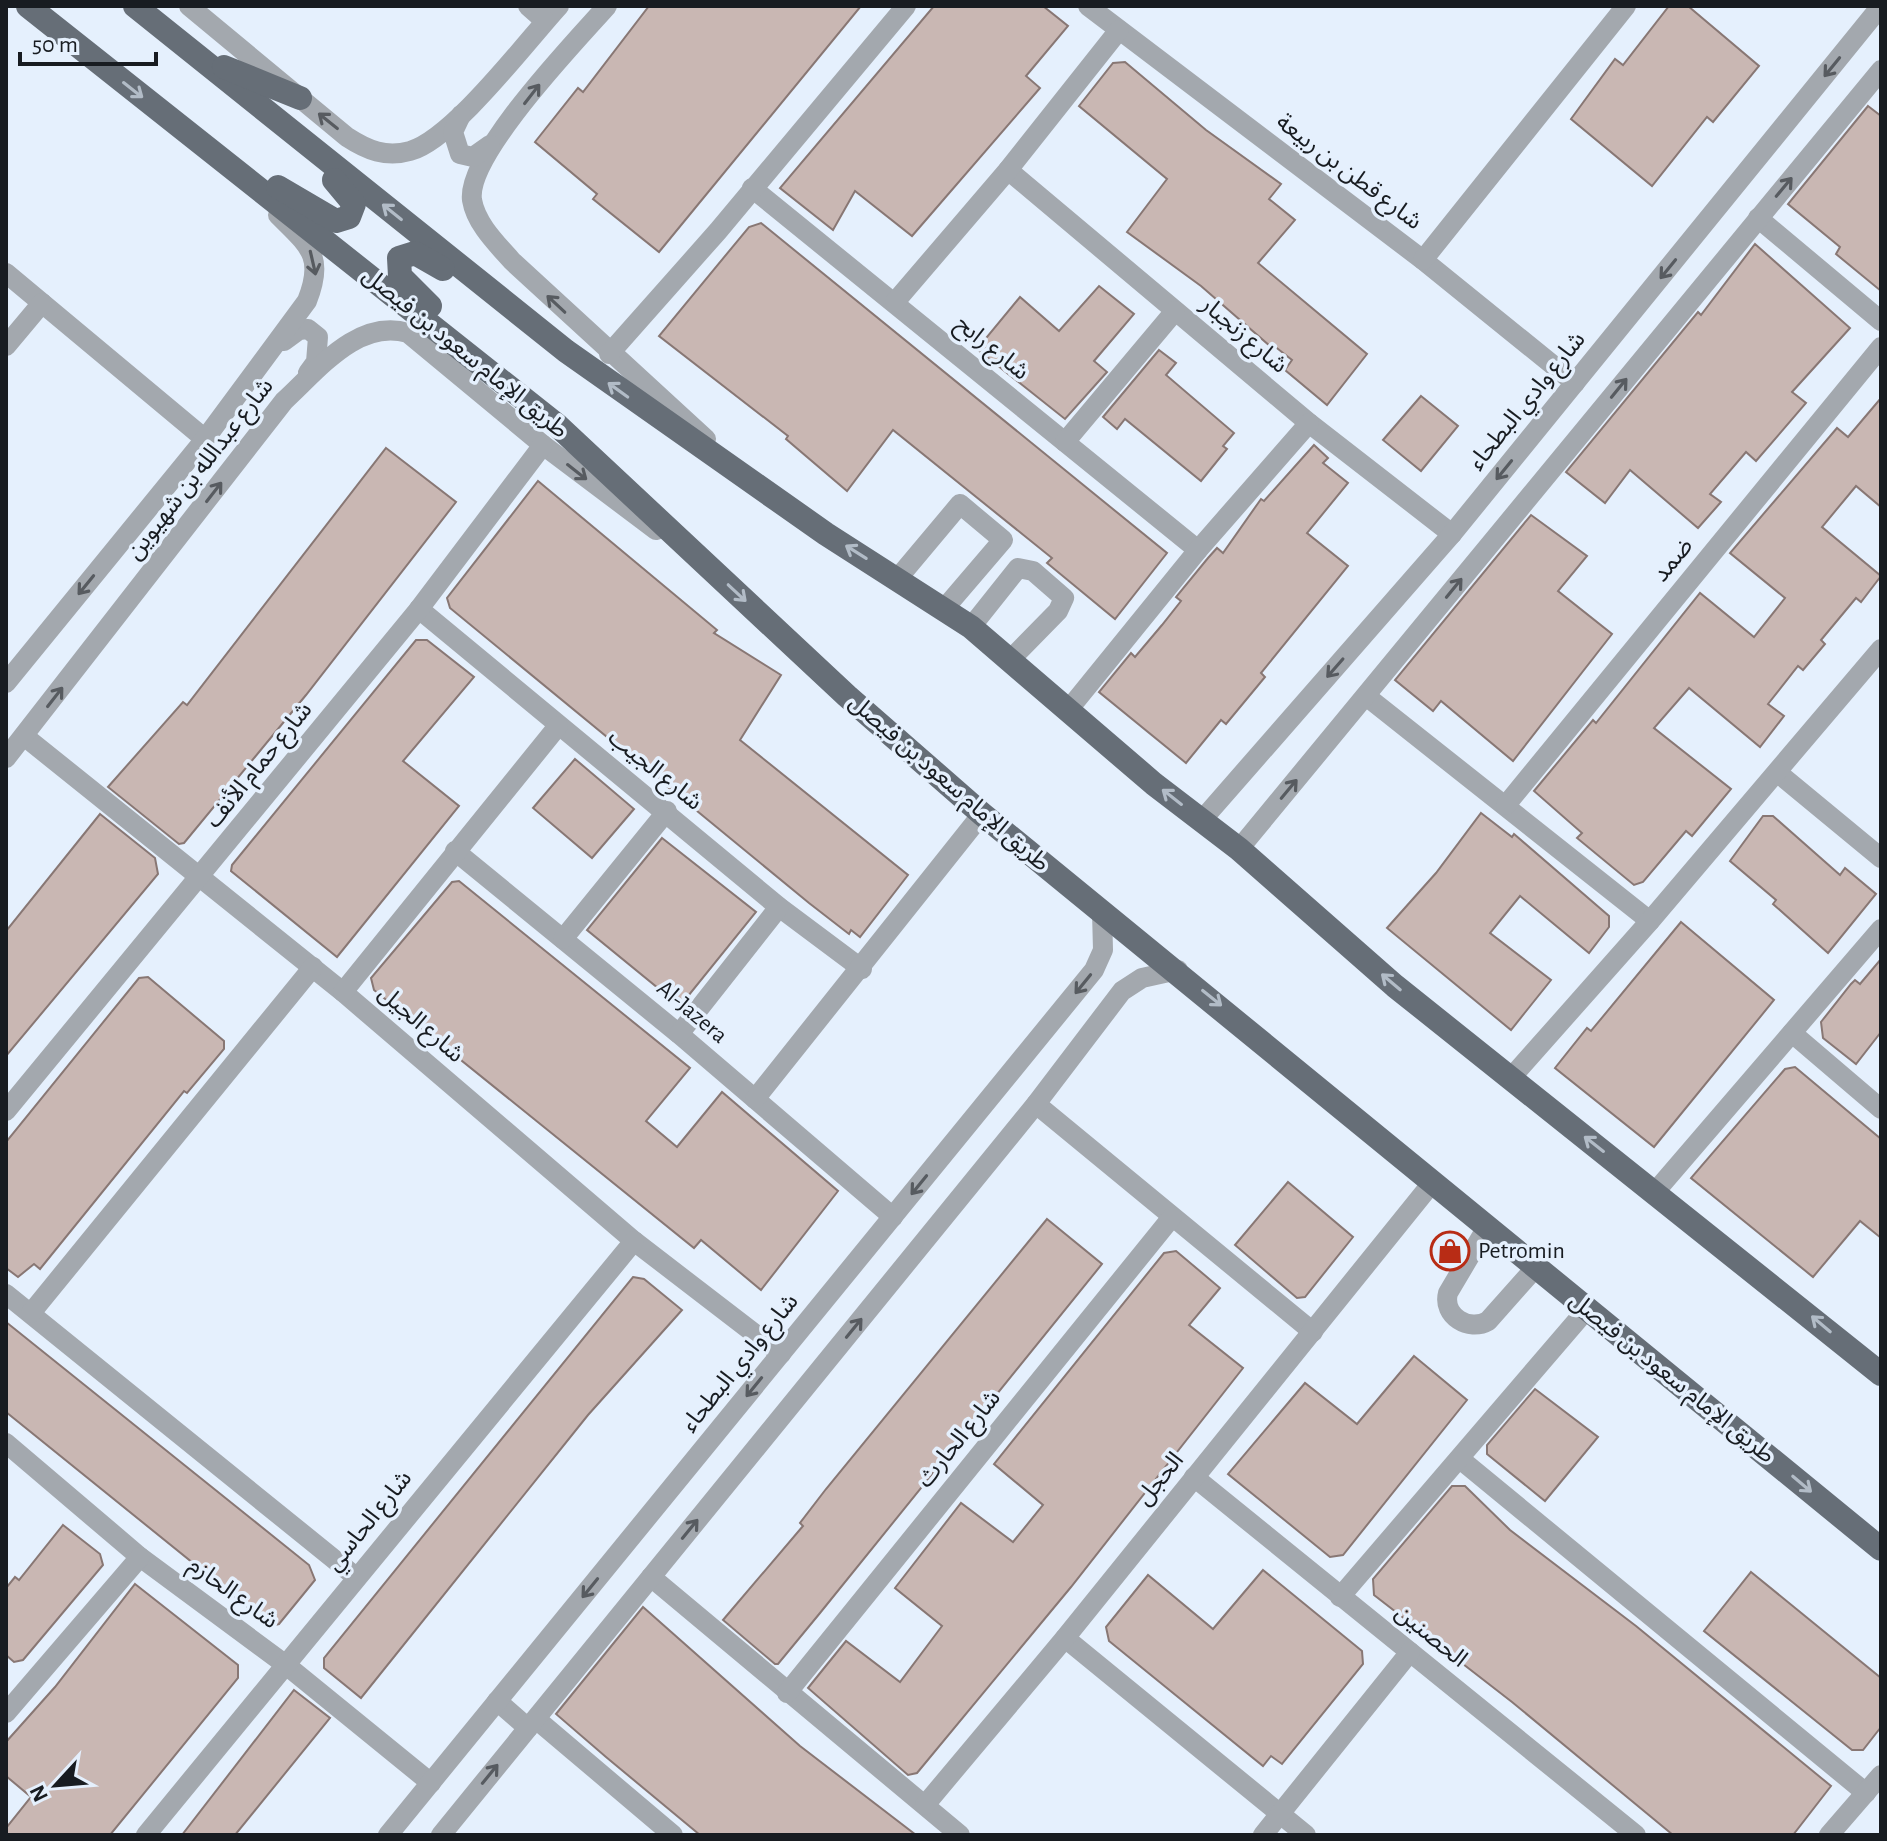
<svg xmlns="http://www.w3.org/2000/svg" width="1887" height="1841" font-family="'Alegreya Sans','Noto Sans Arabic',sans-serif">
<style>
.building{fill:#c9b7b3;stroke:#887774;stroke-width:2}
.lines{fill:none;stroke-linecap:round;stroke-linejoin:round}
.minor{stroke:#a3a8ae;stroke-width:20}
.major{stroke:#666e77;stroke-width:24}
.oneway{stroke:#575b60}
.oneway2{stroke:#b2bcc7}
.labels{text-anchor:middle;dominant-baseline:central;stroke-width:7;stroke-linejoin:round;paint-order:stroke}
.street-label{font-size:24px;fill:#181c21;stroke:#e5f0fd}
.poi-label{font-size:24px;fill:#181c21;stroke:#e5f0fd;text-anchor:start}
</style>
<rect width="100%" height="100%" fill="#e5f0fd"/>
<g class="building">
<polygon points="649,6 861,6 659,252 593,199 597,194 535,142 578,88 583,92"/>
<polygon points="934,6 1043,6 1068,26 1026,76 1040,88 912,236 855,191 833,230 780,188"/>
<polygon points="1669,6 1688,6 1759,66 1713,122 1707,117 1652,186 1571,119 1615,59 1623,65"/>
<polygon points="1125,62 1206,130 1281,184 1269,199 1295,220 1258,263 1367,354 1327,405 1285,370 1292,360 1273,345 1270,346 1201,286 1127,232 1167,179 1079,106 1113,63"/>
<polygon points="1868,106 1881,116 1881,291 1836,254 1840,247 1788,204"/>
<polygon points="761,223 1167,553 1115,619 1047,563 1052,558 893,430 847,491 786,439 788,436 659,336 749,227"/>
<polygon points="1755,244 1850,328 1792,392 1806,403 1756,461 1746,452 1710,494 1721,502 1698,528 1630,470 1605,503 1566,472 1698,312 1701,315"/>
<polygon points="1099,286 1134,314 1094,361 1107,372 1065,419 977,349 1020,297 1059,331"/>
<polygon points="1159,350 1176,363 1166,375 1234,433 1223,446 1227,449 1201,481 1125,419 1117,429 1103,417"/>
<polygon points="1421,396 1458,426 1421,471 1383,440"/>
<polygon points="1881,398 1881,507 1856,486 1822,527 1881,576 1861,602 1856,598 1821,640 1825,644 1803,670 1798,666 1768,704 1784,716 1760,747 1689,688 1654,728 1731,789 1692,836 1686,831 1643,882 1634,885 1577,838 1582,833 1534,791 1593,720 1596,723 1700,593 1754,637 1785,598 1730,553 1837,428 1848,437"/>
<polygon points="1314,445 1328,458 1323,463 1348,483 1307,533 1348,566 1261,673 1265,677 1226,724 1221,720 1186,763 1099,692 1131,653 1135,657 1162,625 1181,601 1176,597 1208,558 1217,548 1223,553 1261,499 1264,501"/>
<polygon points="386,448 456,502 306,695 184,843 179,844 108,787 183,702 187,705"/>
<polygon points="538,481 717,630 714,633 781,675 740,740 908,875 860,937 851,930 849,934 809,903 450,608 447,598"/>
<polygon points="1531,515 1587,556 1558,591 1612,634 1513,761 1441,701 1433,711 1395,680"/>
<polygon points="416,640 427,640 474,677 403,761 459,806 337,957 231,871 232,865"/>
<polygon points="575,759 634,809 592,858 533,808"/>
<polygon points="1481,813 1512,837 1514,834 1609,916 1609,927 1589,953 1520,896 1490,933 1551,980 1511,1030 1387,928 1436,873"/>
<polygon points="100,814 155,858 158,874 6,1056 6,931"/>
<polygon points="1763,816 1773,816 1840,875 1845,868 1876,894 1828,953 1773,904 1776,900 1730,861"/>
<polygon points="662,838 756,912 680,1006 587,930"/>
<polygon points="459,881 690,1068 646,1121 677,1147 722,1092 838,1191 761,1290 701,1240 694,1248 374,990 371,978 452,882"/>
<polygon points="1681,922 1774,1000 1654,1147 1555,1068 1587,1028 1591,1031"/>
<polygon points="1881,959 1881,1032 1856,1064 1823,1038 1821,1022 1851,984 1855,980 1860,984"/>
<polygon points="148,977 224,1041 224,1049 187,1093 184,1091 40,1269 34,1264 18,1277 6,1268 6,1142 139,978"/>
<polygon points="1795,1067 1881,1139 1881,1238 1860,1221 1813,1277 1691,1178 1785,1069"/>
<polygon points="1288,1182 1353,1237 1305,1297 1297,1298 1235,1245"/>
<polygon points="1047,1219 1102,1264 820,1613 778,1664 775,1664 723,1620 803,1526 800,1523 826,1489"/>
<polygon points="1176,1251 1220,1288 1189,1325 1243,1368 1071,1587 917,1773 908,1775 808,1688 846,1641 900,1682 942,1626 895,1588 961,1503 1013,1542 1043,1505 994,1464 1164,1253"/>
<polygon points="633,1277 644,1279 682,1310 588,1415 361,1698 324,1668 324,1658"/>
<polygon points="6,1322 309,1565 315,1580 279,1624 271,1626 6,1412"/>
<polygon points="1414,1356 1467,1400 1343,1555 1330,1557 1228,1474 1305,1383 1357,1424"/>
<polygon points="1535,1389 1598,1437 1545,1501 1487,1454 1487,1445"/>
<polygon points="1452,1486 1465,1486 1510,1530 1636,1626 1831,1786 1793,1835 1673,1835 1512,1702 1374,1595 1373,1579"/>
<polygon points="63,1525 100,1554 103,1565 23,1660 14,1662 6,1655 6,1588 15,1577 19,1580"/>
<polygon points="1263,1570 1362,1651 1363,1664 1282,1764 1271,1756 1263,1766 1109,1641 1106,1627 1148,1575 1213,1629"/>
<polygon points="1751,1572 1881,1678 1881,1727 1863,1750 1852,1750 1704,1631"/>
<polygon points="135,1584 238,1665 238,1678 110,1835 6,1835 6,1828 31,1797 6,1776 6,1742 55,1687"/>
<polygon points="643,1607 800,1746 916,1835 700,1835 606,1757 556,1714"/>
<polygon points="294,1690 330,1718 235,1835 182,1835"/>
</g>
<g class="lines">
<g class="minor">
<path d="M 189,6 L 347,137 C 367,150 386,158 410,151 C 453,139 526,42 559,6"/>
<polyline points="528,6 545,21"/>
<path d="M 607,6 C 576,41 466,155 472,200 C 476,224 497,244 512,261 L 706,439"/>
<polyline points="1088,6 1423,260 1575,383"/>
<polyline points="461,115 453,132 460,154 473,157 490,145"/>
<polyline points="1008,170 1309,423 1452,534"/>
<polyline points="752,188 1198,550"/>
<polyline points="1758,218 1881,321"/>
<polyline points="1423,260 1626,6"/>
<polyline points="6,273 205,439"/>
<polyline points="895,302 1008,170 1119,30"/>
<polyline points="284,341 299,330 308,329 318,337 316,362 308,373"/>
<polyline points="6,346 42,303"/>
<polyline points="609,354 718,231 906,6"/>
<polyline points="1065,442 1175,311"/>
<polyline points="898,578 960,504 1003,540 944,609"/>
<polyline points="419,609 779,907 862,969"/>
<polyline points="971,627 1018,568 1033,571 1064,598 1058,611 1010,660"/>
<path d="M 6,683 L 205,439 L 307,301 C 325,256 309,246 278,215"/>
<polyline points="1366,696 1650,921"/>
<polyline points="1069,709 1198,550 1309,423"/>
<polyline points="24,736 343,992 634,1241 781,1354"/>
<path d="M 6,758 L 284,401 C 318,370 358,318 408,333 L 543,445 L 656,530"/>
<polyline points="1778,773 1881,858"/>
<polyline points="1506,805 1881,347"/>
<polyline points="1202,820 1452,534 1881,6"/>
<polyline points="1239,849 1881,70"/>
<polyline points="455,851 679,1034 893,1217"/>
<polyline points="563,939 667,811"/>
<polyline points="343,992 558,726"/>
<polyline points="1792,1033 1881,1109"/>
<polyline points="679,1034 779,907"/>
<polyline points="1510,1079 1650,921 1881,649"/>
<polyline points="755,1099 982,814"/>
<polyline points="1036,1104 1313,1332"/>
<polyline points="6,1111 419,609 543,445"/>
<polyline points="1655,1192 1881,929"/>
<path d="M 1487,1227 L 1448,1293 C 1442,1316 1469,1332 1488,1321 L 1536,1267"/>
<polyline points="6,1294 356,1577"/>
<polyline points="31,1313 313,967"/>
<polyline points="6,1443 140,1557 286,1665 431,1783"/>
<polyline points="1460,1459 1866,1793"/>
<polyline points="1194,1477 1636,1835"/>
<polyline points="651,1577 960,1835"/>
<polyline points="1340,1597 1587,1309"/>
<polyline points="1065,1638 1306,1835"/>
<polyline points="787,1693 1172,1217"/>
<polyline points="497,1701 528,1728"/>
<polyline points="6,1713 140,1557"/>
<polyline points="536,1719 673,1835"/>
<polyline points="925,1805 1065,1638 1432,1183"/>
<polyline points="146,1835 634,1241"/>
<polyline points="388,1835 1094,970 1103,950 1102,912"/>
<polyline points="441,1835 1036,1104 1122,991 1142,978 1178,970"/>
<polyline points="1263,1835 1410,1652"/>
<polyline points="1829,1835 1881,1775"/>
</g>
<g class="major">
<polyline points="28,6 558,426 847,696 982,814 1881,1549"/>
<polyline points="135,6 566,351 826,534 971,627 1154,784 1239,849 1395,986 1881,1374"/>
<polyline points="224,67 300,98"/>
<polyline points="278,187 336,221 349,217 354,204 334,180"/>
<polyline points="430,306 400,276 399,258 415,253 443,269"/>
</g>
</g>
<defs><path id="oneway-shaft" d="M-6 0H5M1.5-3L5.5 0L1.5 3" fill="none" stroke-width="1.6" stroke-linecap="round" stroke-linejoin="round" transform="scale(2)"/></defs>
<g class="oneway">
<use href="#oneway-shaft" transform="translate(1832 67) rotate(129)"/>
<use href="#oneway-shaft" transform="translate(532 94) rotate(-52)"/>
<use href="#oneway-shaft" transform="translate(328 121) rotate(-141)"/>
<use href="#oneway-shaft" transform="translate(1784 187) rotate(-50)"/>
<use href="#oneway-shaft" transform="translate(313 263) rotate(77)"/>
<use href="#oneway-shaft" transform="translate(1668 269) rotate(129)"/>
<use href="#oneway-shaft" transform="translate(556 304) rotate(-137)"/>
<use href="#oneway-shaft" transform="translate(1619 388) rotate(-51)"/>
<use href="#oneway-shaft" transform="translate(1504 470) rotate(129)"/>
<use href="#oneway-shaft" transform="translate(577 472) rotate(38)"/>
<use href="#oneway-shaft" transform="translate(214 492) rotate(-52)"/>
<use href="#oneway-shaft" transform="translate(86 585) rotate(129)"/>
<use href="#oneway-shaft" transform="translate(1454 588) rotate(-51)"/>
<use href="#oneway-shaft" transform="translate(1335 668) rotate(131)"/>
<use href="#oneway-shaft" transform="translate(55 697) rotate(-52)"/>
<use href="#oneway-shaft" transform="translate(1289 789) rotate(-50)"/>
<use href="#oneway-shaft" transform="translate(1083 984) rotate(129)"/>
<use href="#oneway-shaft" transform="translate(919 1185) rotate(129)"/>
<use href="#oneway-shaft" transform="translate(854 1328) rotate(-51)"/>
<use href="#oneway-shaft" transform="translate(754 1387) rotate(129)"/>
<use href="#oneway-shaft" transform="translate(690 1529) rotate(-51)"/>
<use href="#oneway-shaft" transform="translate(590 1588) rotate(129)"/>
<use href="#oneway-shaft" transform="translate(490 1774) rotate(-51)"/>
</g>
<g class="oneway2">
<use href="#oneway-shaft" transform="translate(133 90) rotate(38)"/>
<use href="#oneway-shaft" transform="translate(392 212) rotate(-141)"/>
<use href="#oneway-shaft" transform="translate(618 390) rotate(-144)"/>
<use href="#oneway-shaft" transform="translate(856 552) rotate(-148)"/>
<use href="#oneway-shaft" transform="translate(737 593) rotate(43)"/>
<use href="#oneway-shaft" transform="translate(1172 797) rotate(-142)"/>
<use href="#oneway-shaft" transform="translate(1391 982) rotate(-140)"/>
<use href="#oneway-shaft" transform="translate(1212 998) rotate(39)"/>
<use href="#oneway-shaft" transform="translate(1594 1144) rotate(-142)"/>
<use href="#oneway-shaft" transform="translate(1821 1324) rotate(-140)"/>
<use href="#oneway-shaft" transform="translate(1802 1484) rotate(40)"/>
</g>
<defs>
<g id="shop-ring" transform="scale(2)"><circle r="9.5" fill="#e5f0fd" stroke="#b82c15" stroke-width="1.5"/><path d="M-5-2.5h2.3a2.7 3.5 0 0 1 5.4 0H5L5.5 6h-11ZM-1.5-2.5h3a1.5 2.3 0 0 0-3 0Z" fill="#b82c15"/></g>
</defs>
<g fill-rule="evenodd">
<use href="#shop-ring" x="1450" y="1251"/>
</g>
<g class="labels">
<g class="street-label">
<text transform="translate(1349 172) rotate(37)">شارع قطن بن ربيعة</text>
<text transform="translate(1244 335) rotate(40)">شارع زنجبار</text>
<text transform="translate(992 348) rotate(39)">شارع رابح</text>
<text transform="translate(465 353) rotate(39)">طريق الإمام سعود بن فيصل</text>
<text transform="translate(1527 401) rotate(-51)">شارع وادي البطحاء</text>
<text transform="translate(200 469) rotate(-52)">شارع عبدالله بن شهيوين</text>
<text transform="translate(1673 560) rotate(-51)">ضمد</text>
<text transform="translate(259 765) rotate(-51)">شارع حمام الأنف</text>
<text transform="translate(655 770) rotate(39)">شارع الجيب</text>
<text transform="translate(949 783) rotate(41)">طريق الإمام سعود بن فيصل</text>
<text transform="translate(692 1012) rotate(40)">Al-Jazera</text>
<text transform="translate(421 1024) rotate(41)">شارع الجيل</text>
<text transform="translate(740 1363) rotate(-51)">شارع وادي البطحاء</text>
<text transform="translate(1672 1378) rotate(39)">طريق الإمام سعود بن فيصل</text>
<text transform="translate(959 1439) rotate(-51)">شارع الحارث</text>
<text transform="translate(1160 1479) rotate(-51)">الحجل</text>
<text transform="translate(369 1521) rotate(-51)">شارع الحاسي</text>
<text transform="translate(233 1593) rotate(36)">شارع الحازم</text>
<text transform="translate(1431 1636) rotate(39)">الحصنين</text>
</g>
<g class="poi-label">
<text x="1478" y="1251">Petromin</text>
</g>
</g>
<rect width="1887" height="1841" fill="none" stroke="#181c21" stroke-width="16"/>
<g transform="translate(56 1785) rotate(244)" stroke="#e5f0fd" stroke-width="6" paint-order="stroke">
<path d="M0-6L14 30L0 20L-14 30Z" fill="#181c21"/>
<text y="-12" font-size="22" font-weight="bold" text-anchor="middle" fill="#181c21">N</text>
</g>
<path d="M20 52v12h136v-12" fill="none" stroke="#181c21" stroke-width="4"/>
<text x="32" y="52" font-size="24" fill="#181c21" stroke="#e5f0fd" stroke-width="6" paint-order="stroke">50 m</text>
</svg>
